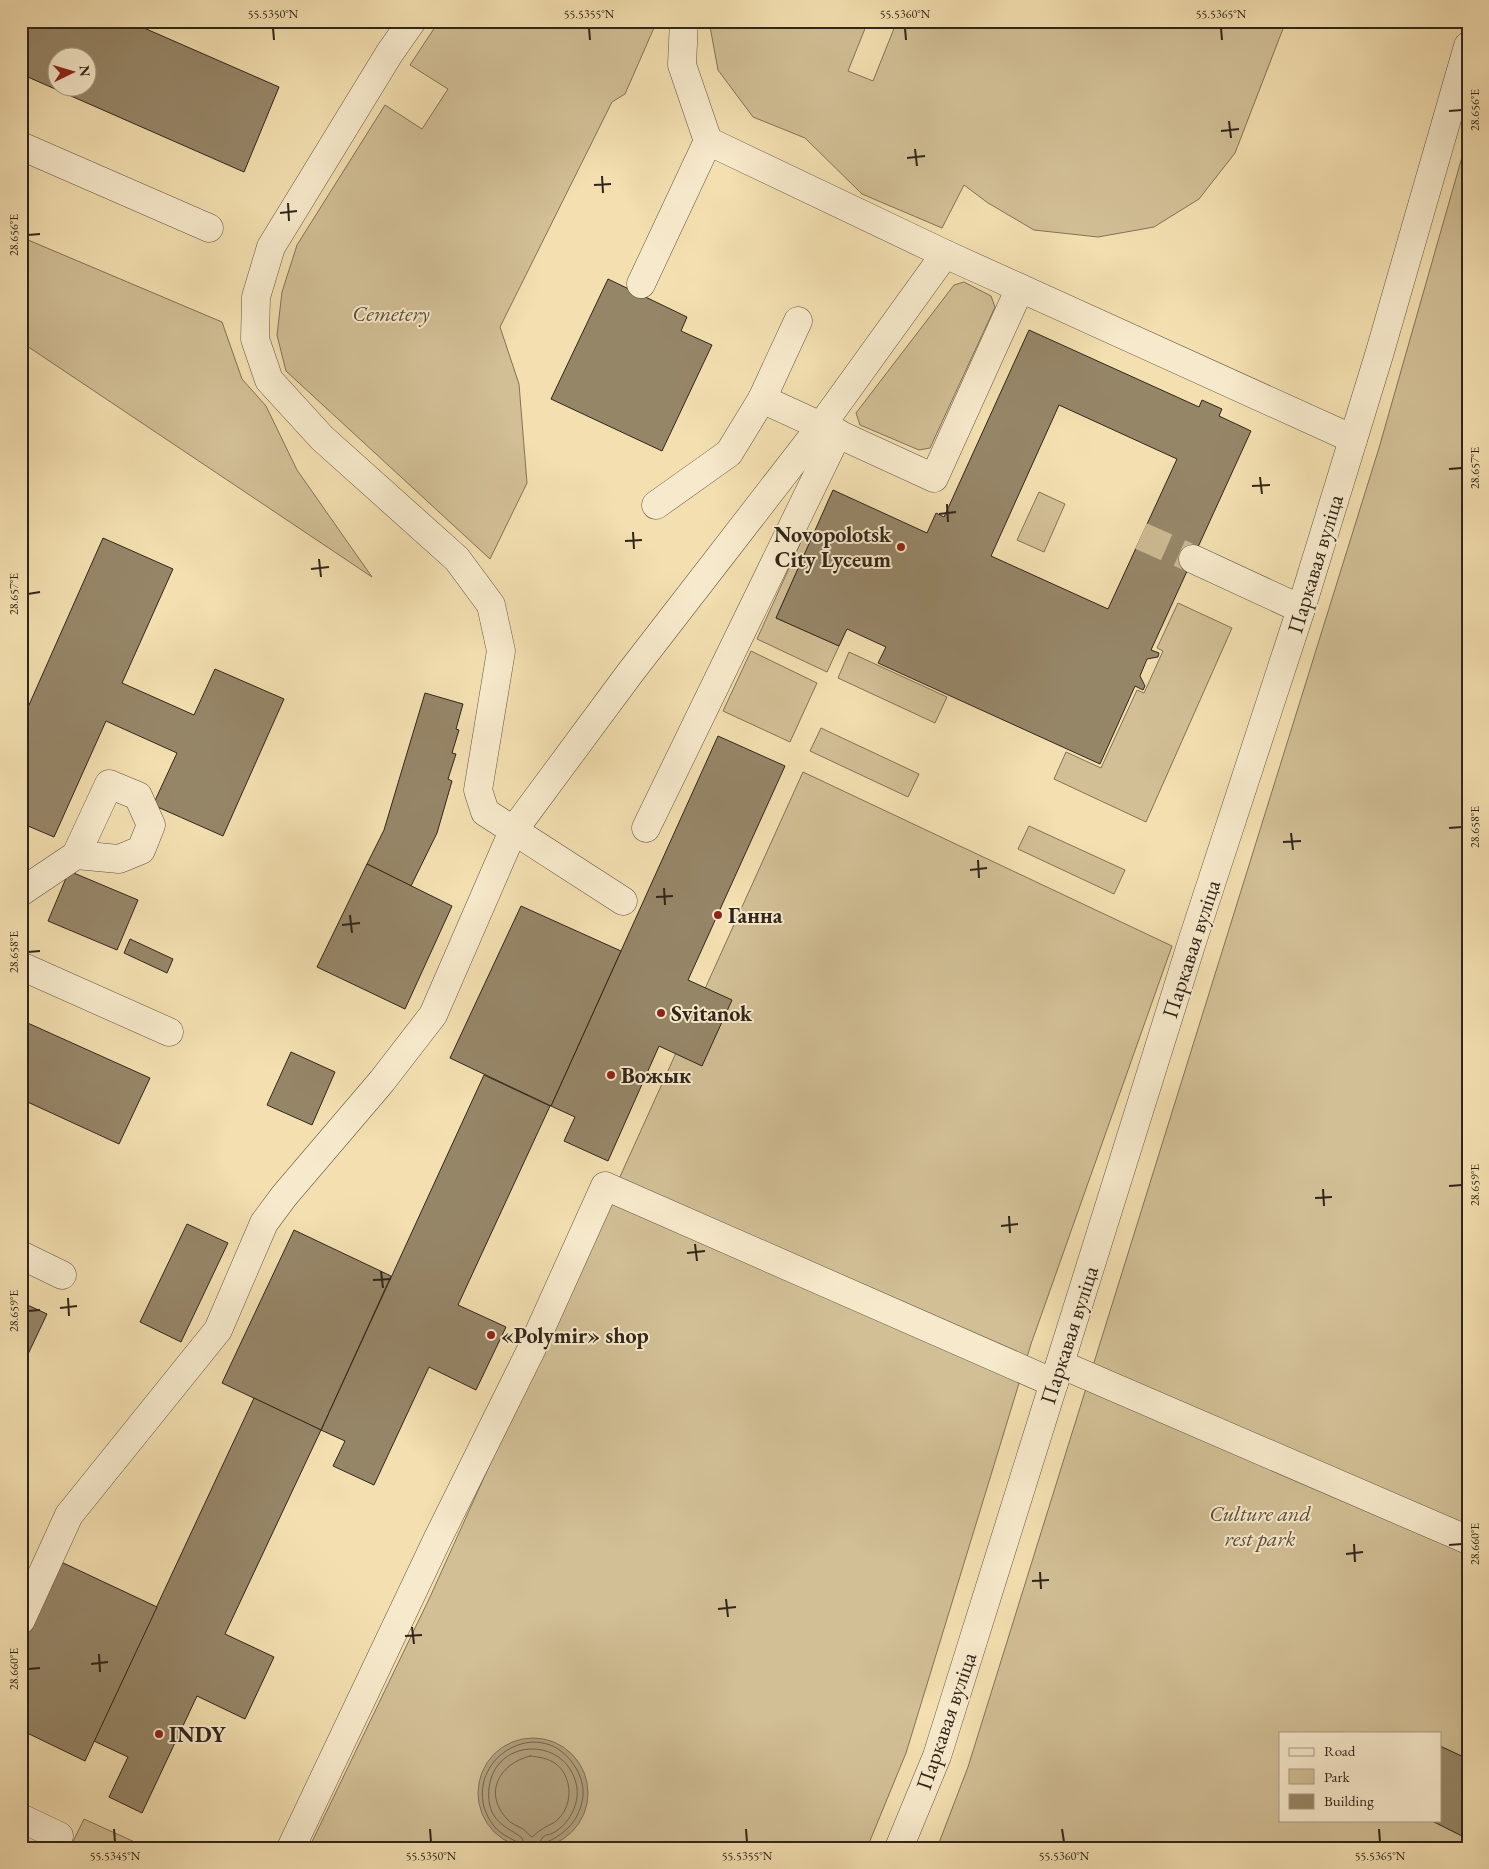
<svg xmlns="http://www.w3.org/2000/svg" width="1489" height="1869" font-family="'EB Garamond',serif">
<style>
.green{fill:#d2bf96;stroke:#827258;fill-rule:evenodd}
.water{fill:#b1a07d;stroke:#7e6f55}
.lines{fill:none;stroke-linecap:round;stroke-linejoin:round}
.shore{stroke:#71624b;stroke-width:1}
.building{fill:#968668;stroke:#312519;fill-rule:evenodd}
.minor-tunnel{stroke:#ccba92;stroke-width:28;stroke-dasharray:28 14;stroke-linecap:butt}
.minor-casing{stroke:#62543f;stroke-width:29}
.minor{stroke:#f7eacc;stroke-width:28}
.ticks{fill:none;stroke:#312519;stroke-width:2}
.poi-dot{fill:#8f2418;stroke:#f7eacc;stroke-width:2}
.labels{text-anchor:middle;dominant-baseline:central;stroke-width:4;stroke-linejoin:round;paint-order:stroke}
.park-label{font-size:22px;font-style:italic;fill:#594c38;stroke:#f7eacc}
.poi-label{font-size:22px;font-weight:bold;fill:#312519;stroke:#f7eacc;text-anchor:start}
.street-label{font-size:22px;fill:#312519;stroke:#f7eacc}
.neatline{fill:none;stroke:#312519;stroke-width:2}
.ticks-label{font-size:12px;text-anchor:middle;fill:#312519}
</style>
<rect width="100%" height="100%" fill="#f3dfb0"/>
<filter id="stains"><feTurbulence type="fractalNoise" baseFrequency=".004" numOctaves="4"/><feColorMatrix values="0 0 0 0 .2 0 0 0 0 .09 0 0 0 0 .02 0 0 0 .5 -.17"/></filter>
<radialGradient id="worn" r=".72"><stop offset=".6" stop-color="#630" stop-opacity="0"/><stop offset="1" stop-color="#630" stop-opacity=".3"/></radialGradient>
<g class="green">
<polygon points="439,21 657,21 625,94 612,102 500,327 519,384 527,483 490,559 286,371 277,335 282,292 297,245 385,105 422,129 448,89 410,65"/>
<polygon points="709,21 868,21 848,71 873,81 897,21 1286,21 1235,153 1199,199 1154,227 1098,237 1034,230 988,203 964,185 942,228 862,194 805,138 753,117 718,70"/>
<path d="M 1468,136 L 1468,1848 L 937,1848 L 968,1767 L 1379,448 ZM 1280,1733 L 1440,1733 L 1440,1820 L 1280,1820 Z"/>
<polygon points="21,237 222,322 242,379 266,406 297,470 372,577 21,342"/>
<polygon points="964,282 991,296 995,307 930,448 919,450 860,425 856,413 954,285"/>
<polygon points="1039,492 1065,504 1044,552 1017,540"/>
<polygon points="804,535 812,538 776,618 839,646 827,672 757,639"/>
<polygon points="1178,603 1232,628 1146,822 1054,779 1066,752 1101,768 1137,690 1144,693 1163,651 1157,648"/>
<polygon points="751,651 817,683 790,742 723,711"/>
<polygon points="849,652 947,697 935,723 838,678"/>
<polygon points="821,728 919,774 908,797 810,751"/>
<polygon points="803,772 1172,946 1031,1344 906,1753 867,1848 309,1848 430,1597"/>
<polygon points="1029,826 1125,870 1114,894 1018,849"/>
<polygon points="84,1819 137,1843 135,1848 70,1848"/>
</g>
<circle class="water" cx="533" cy="1793" r="55"/>
<g class="lines">
<g class="shore">
<path d="M 530,1756 C 539,1757 548,1758 556,1764 C 572,1776 573,1803 560,1817 C 555,1824 547,1825 541,1830 C 537,1832 535,1835 532,1837 C 529,1835 527,1832 523,1829 C 518,1826 511,1824 507,1819 C 483,1793 499,1764 530,1756 Z"/>
<path d="M 519,1848 L 517,1842 C 512,1839 505,1836 500,1832 C 492,1826 487,1816 484,1807 C 471,1755 538,1718 571,1761 C 579,1771 584,1783 583,1796 C 580,1819 567,1833 547,1842 L 545,1848"/>
<path d="M 525,1848 L 522,1838 C 512,1830 501,1827 493,1814 C 489,1807 488,1797 489,1788 C 495,1736 569,1736 577,1788 C 579,1806 568,1825 553,1833 C 550,1835 546,1834 543,1837 C 540,1840 539,1844 539,1848"/>
</g>
</g>
<g class="building">
<path d="M 21,21 L 128,21 L 279,87 L 244,172 L 21,74 ZM 58,58 L 88,58 L 88,88 L 58,88 Z"/>
<polygon points="608,279 687,317 681,331 712,345 662,451 551,399"/>
<path d="M 1029,330 L 1199,407 L 1202,400 L 1222,409 L 1219,416 L 1251,431 L 1151,650 L 1159,653 L 1158,657 L 1147,659 L 1140,676 L 1145,686 L 1143,690 L 1135,686 L 1100,764 L 878,663 L 886,647 L 847,629 L 839,646 L 776,618 L 833,490 L 927,533 L 936,513 L 944,517 ZM 1059,405 L 1177,459 L 1108,609 L 991,556 Z"/>
<polygon points="103,538 173,569 122,683 194,715 215,669 284,699 223,836 153,805 177,753 106,721 54,837 21,823 21,723"/>
<polygon points="425,693 463,704 456,729 459,730 452,753 456,754 448,779 452,781 437,833 411,886 367,864 384,830"/>
<polygon points="718,736 785,766 688,980 732,1000 702,1066 659,1046 608,1161 564,1141 575,1117 551,1106"/>
<polygon points="367,864 452,906 405,1009 317,967"/>
<polygon points="69,871 138,900 117,950 48,921"/>
<polygon points="521,906 621,951 551,1106 450,1058"/>
<polygon points="130,939 173,959 167,973 124,953"/>
<polygon points="21,1020 150,1078 119,1144 21,1099"/>
<polygon points="291,1052 335,1072 312,1125 267,1105"/>
<polygon points="484,1075 550,1106 458,1305 506,1327 476,1390 429,1367 374,1485 333,1466 345,1441 321,1430"/>
<polygon points="187,1224 228,1243 181,1342 140,1322"/>
<polygon points="294,1230 391,1276 321,1430 222,1383"/>
<polygon points="21,1302 47,1314 21,1369"/>
<polygon points="254,1398 321,1430 225,1634 274,1657 245,1719 197,1696 142,1813 109,1797 128,1757 94,1741"/>
<polygon points="59,1561 157,1607 85,1761 21,1730 21,1642"/>
<polygon points="1440,1746 1468,1759 1468,1839 1430,1820 1440,1820"/>
</g>
<g class="lines">
<polyline class="minor-tunnel" points="1141,536 1193,559"/>
<g class="minor-casing">
<g id="minor">
<polyline points="412,21 389,54 271,247 256,297 255,339 269,380 322,438 457,559 491,605 501,651 478,790 485,812 623,901"/>
<polyline points="684,21 682,65 708,141 945,254 1353,439"/>
<polyline points="21,146 209,228"/>
<polyline points="641,284 708,141"/>
<polyline points="762,399 934,478 1020,288"/>
<polyline points="656,505 729,453 762,399 798,321"/>
<polyline points="1193,559 1301,609"/>
<polyline points="646,828 838,433"/>
<polyline points="21,892 76,855 109,784 138,796 151,825 141,850 119,859 76,855"/>
<polyline points="21,966 169,1032"/>
<polyline points="21,1255 62,1275"/>
<polyline points="1060,1364 1468,1540"/>
<polyline points="21,1620 69,1515 218,1330 264,1223 284,1196 382,1081 433,1015 513,831 630,673 821,426 945,254"/>
<polyline points="21,1818 59,1836"/>
<polyline points="291,1848 438,1538 532,1348 605,1186 1054,1383"/>
<polyline points="899,1848 937,1756 1192,942 1301,609 1379,355 1468,46"/>
</g>
</g>
<use href="#minor" class="minor"/>
</g>
<path class="ticks" d="M 273,28 L 274,40M 589,28 L 590,40M 905,28 L 906,40M 1221,28 L 1222,40M 1449,111 L 1462,110M 1229,121 L 1231,138M 1221,131 L 1239,129M 915,149 L 917,166M 907,158 L 925,156M 602,176 L 603,193M 594,185 L 611,184M 288,203 L 289,221M 280,213 L 297,211M 28,235 L 40,234M 1449,469 L 1462,468M 1260,477 L 1262,494M 1252,486 L 1270,485M 947,504 L 948,522M 939,514 L 956,512M 633,532 L 634,549M 625,541 L 642,540M 319,559 L 321,577M 311,569 L 329,567M 28,594 L 40,592M 1449,828 L 1462,827M 1291,833 L 1293,850M 1283,842 L 1301,841M 978,860 L 979,878M 970,870 L 987,868M 664,888 L 665,905M 656,897 L 673,896M 350,915 L 352,933M 342,925 L 360,923M 28,952 L 40,951M 1449,1186 L 1462,1185M 1323,1189 L 1324,1206M 1315,1198 L 1332,1197M 1009,1216 L 1010,1233M 1001,1226 L 1018,1224M 695,1244 L 697,1261M 687,1253 L 705,1251M 381,1271 L 383,1288M 373,1280 L 391,1279M 68,1298 L 69,1316M 60,1308 L 77,1306M 28,1311 L 40,1310M 1354,1544 L 1355,1562M 1449,1545 L 1462,1544M 1346,1554 L 1363,1552M 1040,1572 L 1041,1589M 1032,1581 L 1049,1580M 726,1599 L 728,1617M 718,1609 L 736,1607M 412,1627 L 414,1644M 405,1636 L 422,1635M 99,1654 L 100,1672M 91,1664 L 108,1662M 28,1669 L 40,1668M 114,1829 L 115,1842M 430,1829 L 431,1842M 746,1829 L 747,1842M 1062,1829 L 1064,1842M 1379,1829 L 1380,1842"/>
<g class="poi-dot">
<circle cx="901" cy="547" r="5"/>
<circle cx="718" cy="915" r="5"/>
<circle cx="661" cy="1013" r="5"/>
<circle cx="611" cy="1075" r="5"/>
<circle cx="491" cy="1335" r="5"/>
<circle cx="159" cy="1734" r="5"/>
</g>
<g class="labels">
<g class="park-label">
<text x="391" y="313">Cemetery</text>
<text x="1260" y="1513">Culture and<tspan x="1260" dy="25">rest park</tspan></text>
</g>
<g class="poi-label">
<text x="891" y="534" text-anchor="end">Novopolotsk<tspan x="891" dy="25">City Lyceum</tspan></text>
<text x="728" y="915">Ганна</text>
<text x="671" y="1013">Svitanok</text>
<text x="621" y="1075">Вожык</text>
<text x="501" y="1335">«Polymir» shop</text>
<text x="169" y="1734">INDY</text>
</g>
<g class="street-label">
<text transform="translate(1315 564) rotate(-73)">Паркавая вуліца</text>
<text transform="translate(1191 949) rotate(-72)">Паркавая вуліца</text>
<text transform="translate(1069 1335) rotate(-72)">Паркавая вуліца</text>
<text transform="translate(946 1721) rotate(-71)">Паркавая вуліца</text>
</g>
</g>
<rect width="1489" height="1869" fill="none" stroke="#f3dfb0" stroke-width="55"/>
<rect x="1279" y="1732" width="162" height="90" fill="#f7eacc" stroke="#a89b84"/>
<rect x="1289" y="1748" width="25" height="8" fill="#f7eacc" stroke="#a89b84"/>
<text x="1324" y="1756" font-size="15" fill="#312519">Road</text>
<rect x="1289" y="1769" width="25" height="15" fill="#d2bf96" stroke="#a89b84"/>
<text x="1324" y="1782" font-size="15" fill="#312519">Park</text>
<rect x="1289" y="1794" width="25" height="15" fill="#968668" stroke="#a89b84"/>
<text x="1324" y="1806" font-size="15" fill="#312519">Building</text>
<g transform="translate(72 72) rotate(85)"><circle r="24" fill="#f7eacc" stroke="#a89b84"/>
<path d="M0-4L9 19L0 12L-9 19Z" fill="#8f2418"/>
<text y="-8" font-size="14" font-weight="bold" text-anchor="middle" fill="#312519">N</text>
</g>
<rect x="28" y="28" width="1434" height="1814" class="neatline"/>
<g class="ticks-label">
<text x="273" y="18">55.5350°N</text>
<text x="589" y="18">55.5355°N</text>
<text x="905" y="18">55.5360°N</text>
<text x="1221" y="18">55.5365°N</text>
<text transform="translate(1475 110) rotate(-90)" y="4">28.656°E</text>
<text transform="translate(14 235) rotate(-90)" y="4">28.656°E</text>
<text transform="translate(1475 468) rotate(-90)" y="4">28.657°E</text>
<text transform="translate(14 594) rotate(-90)" y="4">28.657°E</text>
<text transform="translate(1475 827) rotate(-90)" y="4">28.658°E</text>
<text transform="translate(14 952) rotate(-90)" y="4">28.658°E</text>
<text transform="translate(1475 1185) rotate(-90)" y="4">28.659°E</text>
<text transform="translate(14 1311) rotate(-90)" y="4">28.659°E</text>
<text transform="translate(1475 1544) rotate(-90)" y="4">28.660°E</text>
<text transform="translate(14 1669) rotate(-90)" y="4">28.660°E</text>
<text x="115" y="1860">55.5345°N</text>
<text x="431" y="1860">55.5350°N</text>
<text x="747" y="1860">55.5355°N</text>
<text x="1064" y="1860">55.5360°N</text>
<text x="1380" y="1860">55.5365°N</text>
</g>
<rect width="100%" height="100%" filter="url(#stains)"/>
<rect width="100%" height="100%" fill="url(#worn)"/>
</svg>
